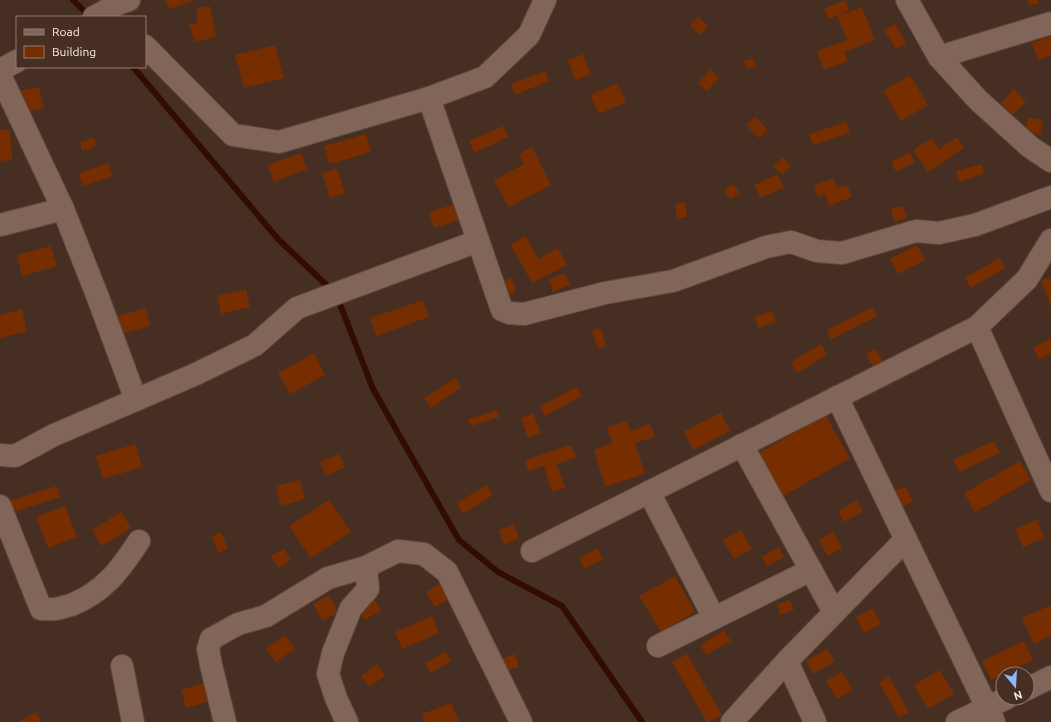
<svg xmlns="http://www.w3.org/2000/svg" width="1051" height="722" font-family="Ubuntu,sans-serif">
<style>
.lines{fill:none;stroke-linecap:round;stroke-linejoin:round}
.stream{stroke:#320c00;stroke-width:6}
.building{fill:#762d00}
.minor-casing{stroke:#5e4a40;stroke-width:24}
.minor{stroke:#826559;stroke-width:22}
</style>
<rect width="100%" height="100%" fill="#472e23"/>
<g class="lines">
<g class="stream">
<polyline points="73,0 89,16"/>
<polyline points="133,67 278,239 336,294 373,389 459,540 498,572 562,606 642,722"/>
</g>
</g>
<g class="building">
<polygon points="165,0 195,0 169,9"/>
<polygon points="845,0 849,10 838,16 862,7 875,40 844,52 848,61 824,70 817,51 847,40 837,16 828,19 824,9"/>
<polygon points="1027,0 1038,0 1039,3 1029,6"/>
<polygon points="210,6 216,37 195,42 189,24 197,23 197,8"/>
<polygon points="698,16 708,26 699,35 690,25"/>
<polygon points="895,24 906,43 896,49 884,30"/>
<polygon points="1051,36 1051,55 1038,60 1032,43"/>
<polygon points="275,45 284,78 244,88 235,55"/>
<polygon points="583,54 591,74 575,80 568,60"/>
<polygon points="753,58 756,67 747,69 744,61"/>
<polygon points="711,69 719,78 707,91 698,83"/>
<polygon points="545,71 549,81 515,95 511,84"/>
<polygon points="910,75 928,105 901,121 883,91"/>
<polygon points="617,83 626,102 599,114 590,95"/>
<polygon points="39,87 44,108 23,113 18,91"/>
<polygon points="1014,89 1026,101 1013,115 1001,103"/>
<polygon points="755,117 768,130 759,138 746,125"/>
<polygon points="1028,117 1043,120 1040,135 1025,131"/>
<polygon points="846,122 850,133 813,145 809,134"/>
<polygon points="503,126 508,137 474,153 469,141"/>
<polygon points="10,129 12,160 0,161 0,130"/>
<polygon points="366,134 371,152 329,164 324,146"/>
<polygon points="957,137 964,148 928,172 913,150 932,138 939,149"/>
<polygon points="94,138 96,146 82,151 80,142"/>
<polygon points="532,147 551,185 509,207 494,180 524,164 519,154"/>
<polygon points="910,152 915,162 896,172 891,162"/>
<polygon points="301,153 307,169 274,182 268,165"/>
<polygon points="783,157 791,166 782,175 773,166"/>
<polygon points="108,163 113,176 83,186 79,173"/>
<polygon points="982,164 984,174 959,182 956,171"/>
<polygon points="337,168 345,193 330,198 322,173"/>
<polygon points="777,174 784,187 761,198 754,185"/>
<polygon points="833,178 837,188 847,185 852,197 829,206 825,194 818,197 814,186"/>
<polygon points="734,184 739,193 730,199 724,190"/>
<polygon points="685,202 687,217 677,219 675,204"/>
<polygon points="455,204 460,220 434,228 429,212"/>
<polygon points="903,206 907,218 894,222 891,209"/>
<polygon points="526,236 538,259 558,248 567,265 532,283 511,245"/>
<polygon points="917,245 925,260 898,274 890,259"/>
<polygon points="51,246 57,266 22,276 17,255"/>
<polygon points="999,258 1005,268 971,288 965,278"/>
<polygon points="565,273 570,285 553,292 549,279"/>
<polygon points="1051,277 1051,307 1041,281"/>
<polygon points="512,278 516,292 499,297 496,283"/>
<polygon points="246,289 250,307 221,314 217,296"/>
<polygon points="423,300 429,317 376,336 370,318"/>
<polygon points="873,307 877,316 831,339 827,330"/>
<polygon points="146,308 150,326 121,334 117,316"/>
<polygon points="22,309 27,331 0,338 0,315"/>
<polygon points="772,311 776,322 758,328 755,317"/>
<polygon points="601,328 606,346 598,349 592,331"/>
<polygon points="1051,338 1051,353 1039,360 1033,348"/>
<polygon points="821,344 827,355 797,373 791,362"/>
<polygon points="875,348 886,366 876,372 866,354"/>
<polygon points="314,353 325,375 290,394 278,373"/>
<polygon points="455,378 461,388 431,408 424,398"/>
<polygon points="577,387 582,396 545,416 540,406"/>
<polygon points="497,410 499,417 471,426 468,419"/>
<polygon points="533,413 541,433 528,438 521,418"/>
<polygon points="721,413 730,431 693,450 684,431"/>
<polygon points="825,415 850,458 783,496 759,453"/>
<polygon points="627,421 630,431 650,424 655,437 635,443 645,474 605,487 594,450 612,443 607,427"/>
<polygon points="994,441 1000,453 959,472 953,460"/>
<polygon points="136,444 142,467 103,479 96,456"/>
<polygon points="571,445 576,458 557,464 565,488 552,492 544,466 528,471 525,460"/>
<polygon points="339,454 345,467 326,476 320,462"/>
<polygon points="1020,461 1031,480 975,512 964,493"/>
<polygon points="300,480 305,499 281,506 276,486"/>
<polygon points="486,485 493,495 463,514 457,503"/>
<polygon points="57,486 60,497 10,513 6,502"/>
<polygon points="905,486 913,501 903,507 895,491"/>
<polygon points="329,500 351,532 311,558 289,526"/>
<polygon points="856,500 863,511 844,522 838,512"/>
<polygon points="65,506 77,537 48,548 36,517"/>
<polygon points="121,512 131,528 102,546 92,530"/>
<polygon points="1037,520 1044,538 1023,547 1015,529"/>
<polygon points="514,524 519,539 504,545 499,530"/>
<polygon points="741,530 752,549 734,559 723,540"/>
<polygon points="221,532 228,549 218,553 212,536"/>
<polygon points="833,532 842,548 828,556 819,540"/>
<polygon points="779,547 784,557 767,566 761,557"/>
<polygon points="597,548 603,559 585,569 579,559"/>
<polygon points="284,549 291,560 278,568 271,556"/>
<polygon points="675,576 695,612 661,632 639,596"/>
<polygon points="441,583 450,598 435,607 426,592"/>
<polygon points="329,595 338,612 323,621 313,604"/>
<polygon points="374,599 381,611 364,620 358,608"/>
<polygon points="790,600 794,610 780,615 777,604"/>
<polygon points="1051,605 1051,636 1034,644 1022,618"/>
<polygon points="873,608 881,624 864,633 856,617"/>
<polygon points="432,616 439,633 402,649 395,632"/>
<polygon points="724,630 731,641 706,655 700,645"/>
<polygon points="285,635 295,649 276,662 266,649"/>
<polygon points="1024,641 1033,660 991,680 982,661"/>
<polygon points="827,649 835,662 813,674 806,661"/>
<polygon points="446,652 451,661 431,673 425,663"/>
<polygon points="515,654 519,667 499,673 495,661"/>
<polygon points="687,654 722,715 709,722 707,722 672,662"/>
<polygon points="377,664 385,676 369,687 361,676"/>
<polygon points="940,670 954,694 928,709 914,685"/>
<polygon points="842,672 853,690 837,699 826,681"/>
<polygon points="889,677 909,712 899,717 879,683"/>
<polygon points="205,683 210,701 186,708 181,690"/>
<polygon points="451,703 459,722 425,722 422,714"/>
<polygon points="36,712 42,722 18,722"/>
</g>
<g class="lines">
<g class="minor-casing">
<g id="minor">
<polyline points="907,0 939,57 978,100 1030,147 1051,161"/>
<polyline points="94,17 118,4 129,0"/>
<polyline points="145,46 233,135 279,142 429,98 485,77 529,35 545,0"/>
<polyline points="939,57 1051,23"/>
<polyline points="0,70 17,61"/>
<polyline points="0,75 63,209 97,295 136,400"/>
<polyline points="429,98 502,310 509,313 524,314 605,293 673,281 766,247 791,242 817,251 842,253 916,231 939,233 975,225 1051,197"/>
<polyline points="0,225 63,209"/>
<polyline points="977,327 1051,491"/>
<polyline points="837,397 994,722"/>
<polyline points="742,445 834,612"/>
<polyline points="0,455 15,456 54,435 196,374 255,345 297,308 478,241"/>
<polyline points="649,492 714,618"/>
<path d="M 0,506 L 41,609 C 55,610 57,609 71,605 C 104,592 120,570 139,541"/>
<polyline points="532,551 977,327 1027,279 1051,240"/>
<polyline points="658,646 811,570"/>
<polyline points="787,661 815,722"/>
<polyline points="122,666 133,722"/>
<polyline points="1027,689 1051,677"/>
<polyline points="225,722 211,665 208,649 211,639 238,624 266,616 328,578 366,567 398,551 424,554 447,572 521,722"/>
<polyline points="347,722 336,698 328,674 333,653 351,608 368,589 366,567"/>
<polyline points="732,722 787,661 906,539"/>
<polyline points="957,722 1007,698"/>
</g>
</g>
<use href="#minor" class="minor"/>
</g>
<rect x="16" y="16" width="130" height="52" fill="#472e23" stroke="#907b72"/>
<rect x="24" y="29" width="20" height="6" fill="#826559" stroke="#907b72"/>
<text x="52" y="36" font-size="12" fill="#fdefe9">Road</text>
<rect x="24" y="46" width="20" height="12" fill="#762d00" stroke="#907b72"/>
<text x="52" y="56" font-size="12" fill="#fdefe9">Building</text>
<g transform="translate(1015 686) rotate(162)"><circle r="19" fill="#472e23" stroke="#907b72"/>
<path d="M0-3L7 15L0 10L-7 15Z" fill="#88bafc"/>
<text y="-6" font-size="11" font-weight="bold" text-anchor="middle" fill="#fdefe9">N</text>
</g>
</svg>
